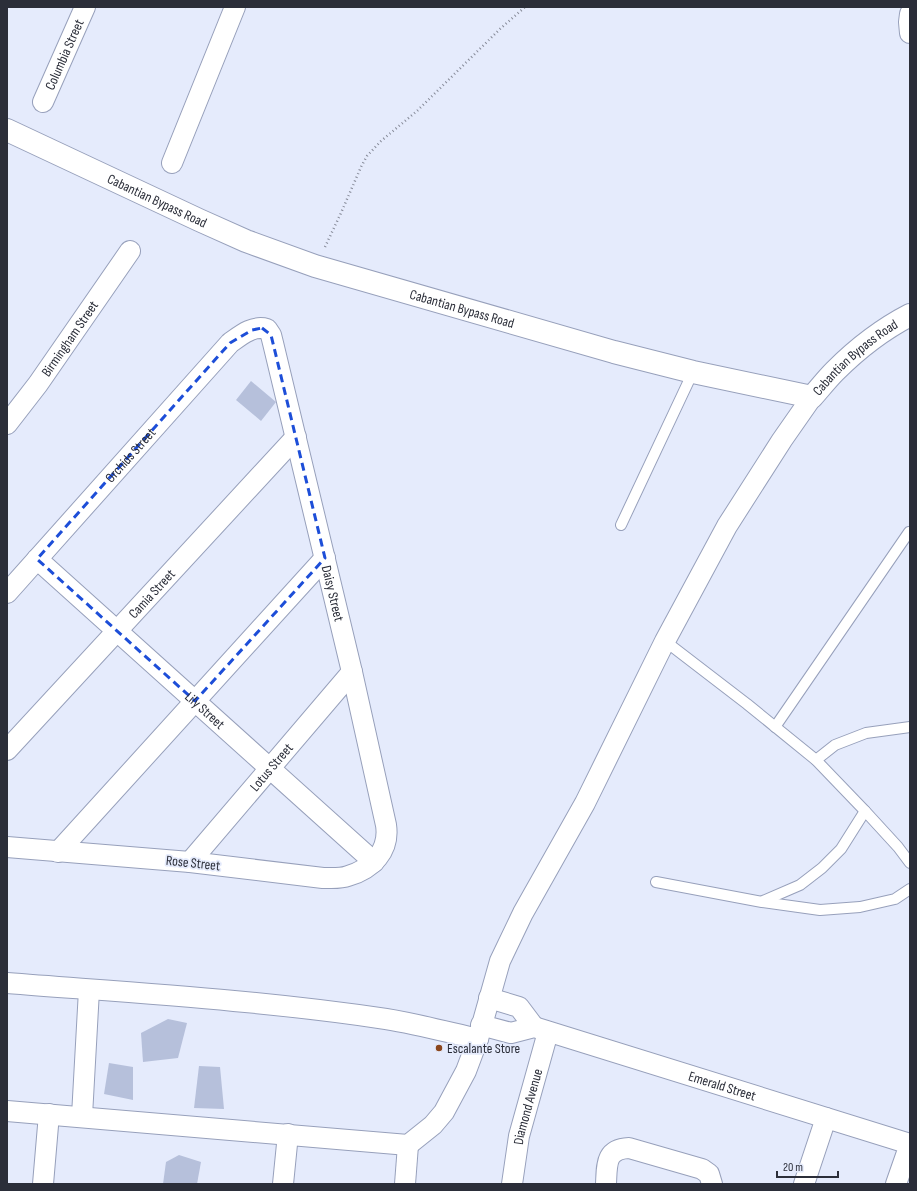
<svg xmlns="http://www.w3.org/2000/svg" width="917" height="1191" font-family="'Sofia Sans Condensed',sans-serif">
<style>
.building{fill:#b6c0db}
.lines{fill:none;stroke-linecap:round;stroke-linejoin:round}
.service-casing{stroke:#97a0bb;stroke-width:12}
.minor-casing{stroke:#97a0bb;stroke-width:22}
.secondary-casing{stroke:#97a0bb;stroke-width:24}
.path{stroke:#868a98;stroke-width:2.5;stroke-dasharray:1 3;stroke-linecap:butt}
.service{stroke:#fff;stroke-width:10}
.minor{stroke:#fff;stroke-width:20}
.secondary{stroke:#fff;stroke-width:22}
.marked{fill:none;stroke:#1d4ed8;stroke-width:3;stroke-dasharray:8 5;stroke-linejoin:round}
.poi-dot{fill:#8b461c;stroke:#e5ebfc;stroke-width:1.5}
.labels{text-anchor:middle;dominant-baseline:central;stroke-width:3.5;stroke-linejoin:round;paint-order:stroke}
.street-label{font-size:14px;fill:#2b2e39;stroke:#e5ebfc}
.poi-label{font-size:14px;fill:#2b2e39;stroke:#e5ebfc;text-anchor:start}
</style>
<rect width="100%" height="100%" fill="#e5ebfc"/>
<g class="building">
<polygon points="251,381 276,402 261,421 236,400"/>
<polygon points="168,1019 187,1023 178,1058 143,1062 141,1033"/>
<polygon points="109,1063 133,1067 133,1100 104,1094"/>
<polygon points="199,1066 220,1067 224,1109 194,1108"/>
<polygon points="179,1155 201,1162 197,1184 163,1184 166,1162"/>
</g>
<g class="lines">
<g class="service-casing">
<g id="service">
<polyline points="621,525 693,372"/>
<polyline points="665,641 747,704 816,760 865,811 898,847 910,863"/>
<polyline points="775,727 909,532"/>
<polyline points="816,760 835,745 866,733 910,727"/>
<polyline points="656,882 762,902 820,910 860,907 895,899 910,889"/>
<polyline points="763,901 800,885 822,868 841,849 865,811"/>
</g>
</g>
<g class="minor-casing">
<g id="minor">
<polyline points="910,14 909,22 910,33"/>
<path id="s1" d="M 43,102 L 85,7"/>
<polyline points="172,163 235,7"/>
<path id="s2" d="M 7,424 L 38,384 L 130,251"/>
<path id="s3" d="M 37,559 L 374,862"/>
<path id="s4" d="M 7,593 L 230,343 C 241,335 253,325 267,329 L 271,335 L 273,343 L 352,672 L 386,825 C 390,851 372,869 348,876 C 340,879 332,878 323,878 L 190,862 L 7,847"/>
<path id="s5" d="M 7,750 L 296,437"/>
<polyline points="58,852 325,558"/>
<path id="s6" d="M 190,862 L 352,672"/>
<path d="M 7,983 C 134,993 260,1000 386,1019 C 417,1024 447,1032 478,1039"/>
<polyline points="489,998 519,1007 534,1027"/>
<path id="s7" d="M 481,1025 L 511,1033 L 534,1027 L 910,1144"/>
<polyline points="7,1111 408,1145 433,1125 444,1112 466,1071 478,1039 500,961 523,913 585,803 665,641 727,526 782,440 812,397"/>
<polyline points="82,1116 89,990"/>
<polyline points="43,1184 49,1114"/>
<polyline points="283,1184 288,1134"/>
<polyline points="405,1184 408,1145"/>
<path id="s8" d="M 512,1184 L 519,1136 L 548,1032"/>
<path d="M 606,1184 C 607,1165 605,1149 629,1148 L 702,1169 L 709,1174 L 712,1184"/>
<polyline points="804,1184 826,1118"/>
<polyline points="896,1184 910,1144"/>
</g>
</g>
<g class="secondary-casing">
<g id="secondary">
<path id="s9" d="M 7,130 L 199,220 L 246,241 L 315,266 L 614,352 L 693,372 L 812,397 C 820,388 827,379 835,371 C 857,349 883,329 910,315"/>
</g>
</g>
<polyline class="path" points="325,247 341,213 361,167 367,156 381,141 417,111 500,29 525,7"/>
<use href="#service" class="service"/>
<use href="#minor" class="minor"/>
<use href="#secondary" class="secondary"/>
</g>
<path class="marked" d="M 262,328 L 271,335 L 325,558 L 195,701 L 37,559 L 230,343 L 252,330 Z"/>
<circle class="poi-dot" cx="439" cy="1048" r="4"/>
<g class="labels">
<g class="street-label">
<text stroke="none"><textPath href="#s1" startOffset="52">Columbia Street</textPath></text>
<text stroke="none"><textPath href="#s9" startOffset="166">Cabantian Bypass Road</textPath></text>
<text stroke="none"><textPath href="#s9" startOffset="490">Cabantian Bypass Road</textPath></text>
<text stroke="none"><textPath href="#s2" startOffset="106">Birmingham Street</textPath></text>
<text stroke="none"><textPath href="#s9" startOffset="910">Cabantian Bypass Road</textPath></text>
<text stroke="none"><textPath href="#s4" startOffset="185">Orchids Street</textPath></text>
<text stroke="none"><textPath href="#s4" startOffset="649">Daisy Street</textPath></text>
<text stroke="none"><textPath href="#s5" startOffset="213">Camia Street</textPath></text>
<text stroke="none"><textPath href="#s3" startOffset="226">Lily Street</textPath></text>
<text stroke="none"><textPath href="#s6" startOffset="125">Lotus Street</textPath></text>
<text transform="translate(193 863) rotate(6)">Rose Street</text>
<text stroke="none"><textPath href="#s7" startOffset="252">Emerald Street</textPath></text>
<text stroke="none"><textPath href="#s8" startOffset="79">Diamond Avenue</textPath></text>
</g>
<g class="poi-label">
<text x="447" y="1048">Escalante Store</text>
</g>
</g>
<rect width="917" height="1191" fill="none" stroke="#2b2e39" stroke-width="16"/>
<path d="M777 1171v6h61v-6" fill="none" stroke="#2b2e39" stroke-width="2"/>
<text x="783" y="1171" font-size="12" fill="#2b2e39" stroke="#e5ebfc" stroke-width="3" paint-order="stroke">20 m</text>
</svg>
